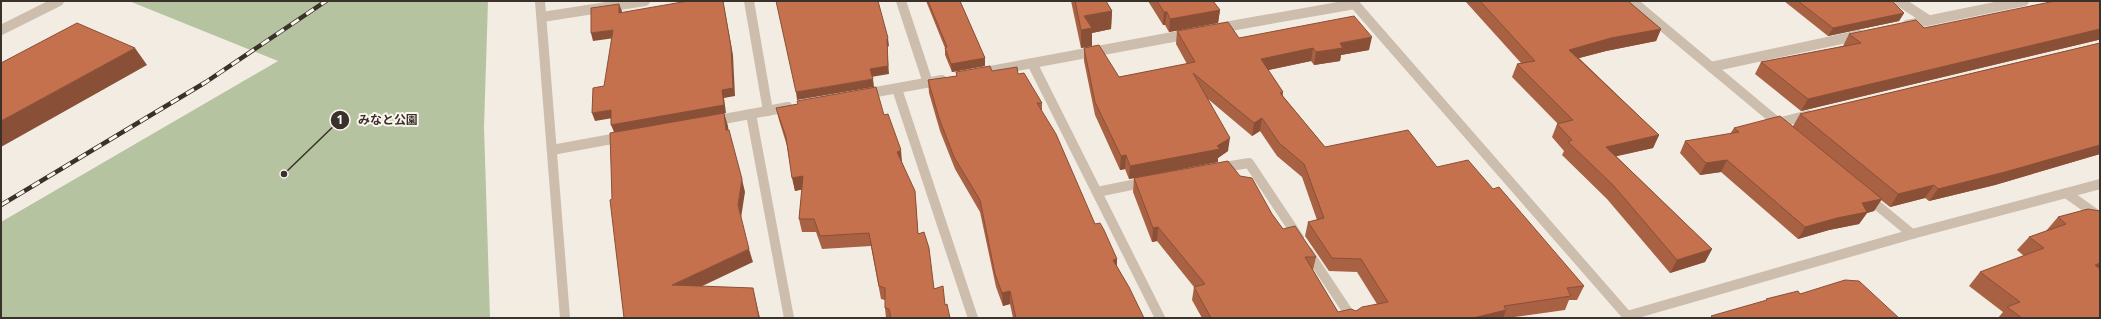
<svg xmlns="http://www.w3.org/2000/svg" width="2101" height="319" font-family="'Noto Sans','Noto Sans JP',sans-serif">
<style>
.green{fill:#b6c3a1}
.lines{fill:none;stroke-linecap:round;stroke-linejoin:round}
.minor{stroke:#ccbdad;stroke-width:10}
.tertiary{stroke:#ccbdad;stroke-width:10}
.rail-casing{stroke:#3b312b;stroke-width:4.5}
.rail{stroke:#fbf6ee;stroke-width:3;stroke-dasharray:9;stroke-linecap:butt}
.wall{fill:#a96143}
.shaded-wall{fill:#8a4f37}
.building{fill:#c5714e;stroke:#8a4f37}
.leader{fill:none;stroke:#3b312b;stroke-width:1.5}
.callout-dot{fill:#3b312b;stroke:#fbf6ee;stroke-width:1.5}
.mark-label{font-size:12px;text-anchor:middle;font-weight:bold;fill:#fff}
.callout-label{font-size:12px;text-anchor:middle;font-weight:bold;fill:#3b312b;stroke:#fbf6ee;stroke-width:4;stroke-linejoin:round;paint-order:stroke}
</style>
<rect width="100%" height="100%" fill="#f3ece2"/>
<polygon class="green" points="129,1 488,1 484,127 490,318 1,318 1,222 278,61"/>
<g class="lines">
<g class="minor">
<polyline points="749,1 768,111"/>
<polyline points="901,1 928,83"/>
<polyline points="542,17 645,1"/>
<polyline points="1219,28 1355,4"/>
<polyline points="1032,63 1160,318"/>
<polyline points="979,73 1189,34"/>
<polyline points="897,89 973,318"/>
<polyline points="865,94 942,80"/>
<polyline points="751,114 789,318"/>
<polyline points="713,121 788,107"/>
<polyline points="1778,123 1809,115"/>
<polyline points="552,150 623,137"/>
<polyline points="1219,168 1249,163 1299,238"/>
<polyline points="1097,192 1146,182"/>
<polyline points="2066,193 2100,217"/>
<polyline points="1308,252 1352,318"/>
</g>
<g class="tertiary">
<polyline points="540,1 565,318"/>
<polyline points="1352,1 1629,318"/>
<polyline points="1632,1 1783,127"/>
<polyline points="1899,1 1928,20"/>
<polyline points="1907,25 2024,1"/>
<polyline points="1,30 59,1"/>
<polyline points="1711,67 1860,35"/>
<polyline points="1867,197 1912,234"/>
<polyline points="1627,316 1912,234 2100,184"/>
</g>
<g class="rail-casing">
<polyline id="rail" points="1,205 206,82 326,1"/>
</g>
<use href="#rail" class="rail"/>
</g>
<g class="wall">
<polygon points="926,1 960,1 985,58 985,66 952,72 945,55 945,48"/>
<polygon points="1071,1 1106,1 1112,11 1111,29 1092,33 1092,46 1081,48"/>
<polygon points="1148,1 1213,1 1220,10 1218,23 1169,32 1165,25 1163,25"/>
<polygon points="1465,1 1628,1 1661,29 1656,41 1606,51 1579,58 1659,135 1653,148 1616,156 1712,249 1705,262 1670,273 1607,199 1562,155 1564,151 1552,137 1557,124 1558,124 1512,77 1517,64 1521,63"/>
<polygon points="1784,1 1892,1 1904,13 1899,21 1828,36"/>
<polygon points="2100,2 2100,40 2098,40 1801,111 1755,74 1761,62 1843,46 1849,34 1924,28"/>
<polygon points="1177,31 1239,38 1369,50 1341,55 1340,61 1314,65 1311,61 1268,70 1283,92 1283,96 1325,147 1437,167 1493,189 1584,286 1577,300 1569,300 1565,310 1507,318 1202,318 1192,300 1194,287 1157,241 1152,242 1133,192 1134,178 1240,176 1272,214 1283,229 1316,257 1313,270 1338,312 1356,311 1377,304 1357,272 1329,271 1305,236 1308,222 1317,220 1302,177 1277,156 1260,131 1252,136 1208,99 1228,151 1218,158 1218,162 1129,179 1125,169 1120,170 1095,115 1084,61 1084,48 1119,77 1187,64 1176,44"/>
<polygon points="2100,43 2100,154 1995,185 1929,201 1925,198 1890,207 1881,200 1874,211 1867,213 1859,224 1829,230 1798,239 1721,172 1700,175 1680,153 1685,141 1730,134 1734,128 1793,126 1800,114"/>
<polygon points="992,71 1018,74 1042,103 1042,112 1095,224 1117,259 1117,266 1144,318 1013,318 1010,304 1003,306 996,287 980,212 955,169 940,131 929,93 928,80 956,76 956,72"/>
<polygon points="776,108 884,115 902,162 916,203 918,233 934,289 945,305 950,318 886,318 885,308 885,300 881,299 871,246 822,249 816,232 802,232 799,219 802,189 795,191 787,146 779,120"/>
<polygon points="2088,209 2100,318 1998,318 2003,312 1969,286 1980,272 2024,256 2017,250 2029,237 2046,231 2058,217"/>
</g>
<g class="shaded-wall">
<polygon points="593,1 603,1 593,2"/>
<polygon points="723,1 733,55 735,96 724,98 726,113 724,113 728,126 730,143 614,132 611,125 722,90"/>
<polygon points="619,4 622,11 621,20 619,13"/>
<polygon points="1220,10 1218,23 1169,32 1170,19"/>
<polygon points="1112,11 1111,29 1092,33 1092,46 1081,48 1081,30 1084,16"/>
<polygon points="1164,12 1167,12 1165,25 1163,25"/>
<polygon points="1904,13 1899,21 1828,36 1833,28"/>
<polygon points="1661,29 1656,41 1606,51 1564,62 1569,50 1611,38"/>
<polygon points="2100,29 2100,38 2098,40 1801,111 1808,99"/>
<polygon points="613,30 615,38 593,41 591,33"/>
<polygon points="1372,37 1369,50 1341,55 1340,61 1314,65 1316,52 1340,43"/>
<polygon points="888,38 889,46 887,47 889,74 871,77 870,69 887,39"/>
<polygon points="135,48 147,65 1,147 1,121"/>
<polygon points="1313,48 1311,61 1259,72 1261,59"/>
<polygon points="985,58 985,66 952,72 951,64"/>
<polygon points="873,79 874,87 797,100 796,92"/>
<polygon points="611,110 613,118 595,121 592,113"/>
<polygon points="1262,118 1260,131 1252,136 1254,123"/>
<polygon points="1659,135 1653,148 1600,160 1606,147"/>
<polygon points="1230,138 1228,151 1218,158 1218,162 1129,179 1130,166 1217,146"/>
<polygon points="2100,145 2100,154 1995,185 1929,201 1938,189"/>
<polygon points="901,150 902,162 898,165 897,152"/>
<polygon points="1126,155 1125,169 1120,170 1121,156"/>
<polygon points="1727,160 1721,172 1700,175 1706,163"/>
<polygon points="803,176 805,189 795,191 792,178"/>
<polygon points="742,179 745,192 741,218 738,205"/>
<polygon points="1934,185 1925,198 1890,207 1898,194"/>
<polygon points="1882,199 1874,211 1867,213 1859,224 1829,230 1798,239 1805,227 1862,203"/>
<polygon points="1158,227 1157,241 1152,242 1153,228"/>
<polygon points="749,249 753,262 677,298 672,285"/>
<polygon points="1712,249 1705,262 1670,273 1677,260"/>
<polygon points="1117,259 1116,271 1113,260"/>
<polygon points="2100,263 2100,273 2095,265"/>
<polygon points="753,288 756,301 760,318 759,318"/>
<polygon points="1010,291 1010,304 1003,306 1002,293"/>
<polygon points="1506,310 1503,318 1473,318"/>
</g>
<g class="building">
<polygon points="688,1 723,1 731,47 733,88 722,90 724,105 611,125 611,110 592,113 593,88 604,86 613,30 591,33 591,8 619,4 619,13"/>
<polygon points="776,1 878,1 888,38 887,39 888,66 870,69 873,79 796,92"/>
<polygon points="928,1 960,1 985,58 951,64 945,48 947,47"/>
<polygon points="1075,1 1106,1 1112,11 1084,16 1092,28 1081,30"/>
<polygon points="1157,1 1213,1 1220,10 1170,19 1167,12 1164,12"/>
<polygon points="1480,1 1628,1 1661,29 1611,38 1569,50 1659,135 1606,147 1712,249 1677,260 1613,185 1568,142 1572,140 1557,124 1573,120 1517,64 1535,61"/>
<polygon points="1798,1 1892,1 1904,13 1833,28"/>
<polygon points="2055,1 2099,1 2100,2 2100,29 1808,99 1761,62 1861,43 1849,34 1916,20 1924,28"/>
<polygon points="1354,16 1372,37 1340,43 1343,48 1316,52 1313,48 1261,59 1283,92 1280,93 1325,147 1408,130 1437,167 1468,160 1493,189 1499,187 1584,286 1567,288 1571,296 1504,306 1506,310 1473,318 1211,318 1194,287 1205,284 1158,227 1153,228 1134,178 1228,161 1240,176 1252,178 1272,214 1283,229 1295,226 1316,257 1305,257 1338,312 1351,309 1356,311 1362,307 1388,302 1361,259 1332,258 1308,222 1324,218 1304,164 1279,143 1262,118 1254,123 1193,73 1230,138 1217,146 1220,149 1130,166 1126,155 1121,156 1095,102 1084,48 1099,45 1119,77 1195,62 1177,31 1228,22 1239,38"/>
<polygon points="77,23 135,48 1,121 1,63"/>
<polygon points="2100,43 2100,145 2005,172 1938,189 1934,185 1898,194 1800,114"/>
<polygon points="990,66 992,71 1017,67 1018,74 1024,73 1042,103 1037,103 1056,134 1095,224 1100,223 1104,230 1117,259 1113,260 1129,287 1144,318 1016,318 1010,291 1002,293 995,274 980,200 954,157 939,118 928,80 957,76 956,72"/>
<polygon points="876,87 884,115 888,114 901,150 897,152 915,191 918,234 924,232 929,248 934,289 943,286 945,305 947,304 950,318 891,318 889,309 885,308 885,288 879,286 869,233 820,236 814,219 799,219 803,176 792,178 786,137 776,108 798,104 797,101"/>
<polygon points="724,113 726,130 729,130 742,179 738,205 749,249 672,285 753,288 759,318 624,318 610,200 612,199 610,133"/>
<polygon points="1780,116 1882,199 1862,203 1867,212 1837,218 1805,227 1727,160 1706,163 1685,141 1739,132 1734,128"/>
<polygon points="2088,209 2100,211 2100,263 2095,265 2100,269 2100,318 2022,318 2007,307 2020,302 1980,272 2044,248 2029,237 2066,224 2058,217"/>
<polygon points="1845,280 1859,281 1899,318 1713,318 1711,316 1767,300 1766,299 1798,291 1800,294"/>
</g>
<path class="leader" d="M284 174L340 120"/>
<g class="callout-dot">
<circle cx="284" cy="174" r="4"/>
<circle cx="340" cy="120" r="10"/>
</g>
<g class="mark-label">
<text x="340" y="124">1</text>
</g>
<g class="callout-label">
<text x="388" y="124">みなと公園</text>
</g>
<rect width="2101" height="319" fill="none" stroke="#3b312b" stroke-width="4"/>
</svg>
